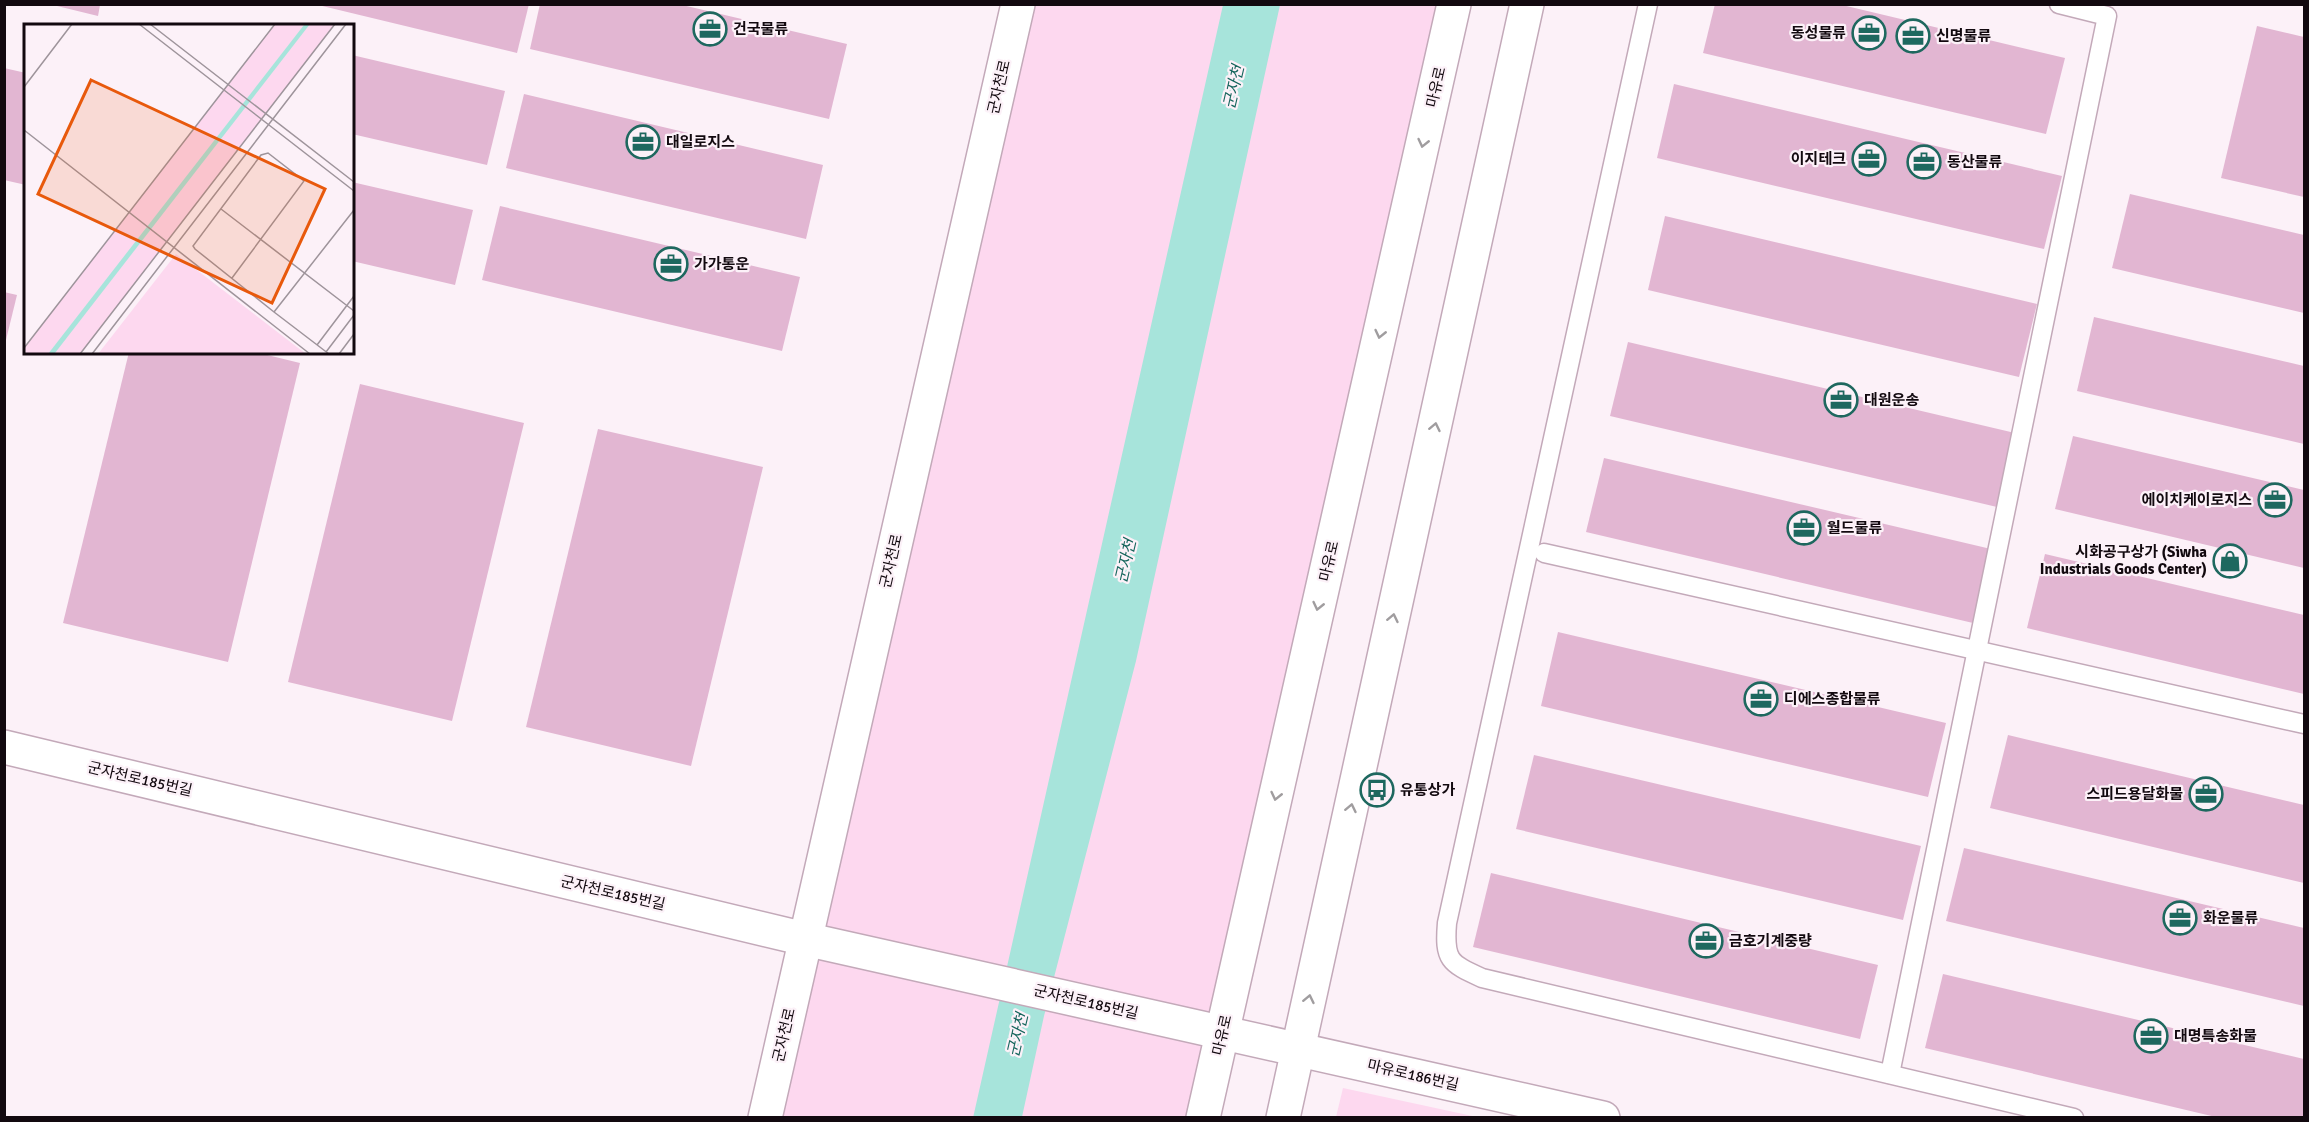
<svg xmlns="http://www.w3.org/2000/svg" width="2309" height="1122" font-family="Signika,'Noto Sans KR',sans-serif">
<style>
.green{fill:#fdd8ef}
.water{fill:#a7e4db}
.building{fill:#e2b6d2}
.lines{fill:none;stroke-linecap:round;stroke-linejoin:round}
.lane-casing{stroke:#c3a9b9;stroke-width:21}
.street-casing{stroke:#c3a9b9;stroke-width:36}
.secondary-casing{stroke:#c3a9b9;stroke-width:36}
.lane{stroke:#fff;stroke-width:18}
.street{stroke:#fff;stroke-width:33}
.secondary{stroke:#fff;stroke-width:33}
.oneway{stroke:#a09d9f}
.labels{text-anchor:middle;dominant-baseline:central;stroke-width:4.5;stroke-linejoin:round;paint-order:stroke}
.poi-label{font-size:15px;font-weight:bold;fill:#12090f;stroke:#fcf1f8;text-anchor:start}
.street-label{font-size:15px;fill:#12090f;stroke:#fcf1f8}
.water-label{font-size:16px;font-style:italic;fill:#15655c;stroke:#fcf1f8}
.inset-road{fill:none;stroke:#9e949b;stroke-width:1.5}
.view{fill:#e8590c;fill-opacity:0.15;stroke:#e8590c;stroke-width:3}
.inset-edge{fill:none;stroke:#12090f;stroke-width:3}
</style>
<rect width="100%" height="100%" fill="#fcf1f8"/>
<g class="green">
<polygon points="1018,5 1458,5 1205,1117 765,1118"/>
<polygon points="1343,1088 1477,1117 1336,1117"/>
</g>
<polygon class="water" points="1223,5 1280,5 1136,661 1044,1016 1022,1117 973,1118"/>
<g class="building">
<polygon points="314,4 529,4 517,53"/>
<polygon points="540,4 678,4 847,44 829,119 530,49"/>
<polygon points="1715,4 1838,4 2065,58 2046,134 1703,53"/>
<polygon points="53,5 100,5 98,16"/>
<polygon points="2257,26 2304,37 2304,197 2221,178"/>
<polygon points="352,55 505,91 487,165 352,134"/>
<polygon points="4,68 26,73 26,185 4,180"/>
<polygon points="1674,84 2062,176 2044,249 1657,158"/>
<polygon points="524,94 823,165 806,239 506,168"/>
<polygon points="352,182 473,210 455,285 352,261"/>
<polygon points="2130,194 2304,235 2304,313 2112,268"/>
<polygon points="500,206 800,277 782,351 482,280"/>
<polygon points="1665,216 2037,304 2019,377 1648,290"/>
<polygon points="4,292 17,295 5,344 4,344"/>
<polygon points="2094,317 2304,366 2304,444 2077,391"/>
<polygon points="1628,342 2015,433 1997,507 1610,416"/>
<polygon points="129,352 255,352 300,363 228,662 63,623"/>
<polygon points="360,384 524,423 452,721 288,682"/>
<polygon points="598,429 763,467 691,766 526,727"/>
<polygon points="2073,436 2304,490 2304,568 2055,509"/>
<polygon points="1604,458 1991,549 1973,623 1586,532"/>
<polygon points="2045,554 2304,615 2304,694 2027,628"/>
<polygon points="1558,632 1946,723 1928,797 1541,706"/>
<polygon points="2008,735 2304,805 2304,883 1990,808"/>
<polygon points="1534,755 1921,846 1903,920 1516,829"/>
<polygon points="1964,848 2304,928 2304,1006 1946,921"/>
<polygon points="1491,873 1878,965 1860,1039 1473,947"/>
<polygon points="1943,974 2304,1059 2304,1118 2220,1118 1925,1048"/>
</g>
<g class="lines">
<g class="lane-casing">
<g id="lane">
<path d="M 1648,4 L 1447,923 C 1444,960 1449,963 1482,978 L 2074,1118"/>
<polyline points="1544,553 2304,724"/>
<polyline points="1890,1074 2107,16 2059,4"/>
</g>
</g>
<g class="street-casing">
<polyline id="street" points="4,747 805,939 1603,1118"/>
</g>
<g class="secondary-casing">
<g id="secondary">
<polyline points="765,1118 1018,4"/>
<polyline points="1203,1118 1454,4"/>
<polyline points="1283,1118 1527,4"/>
</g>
</g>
<use href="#lane" class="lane"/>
<use href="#street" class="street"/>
<use href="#secondary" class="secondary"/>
</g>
<defs><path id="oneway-chevron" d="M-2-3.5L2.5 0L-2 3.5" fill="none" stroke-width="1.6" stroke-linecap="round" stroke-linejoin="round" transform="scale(1.5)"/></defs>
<g class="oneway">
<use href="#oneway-chevron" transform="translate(1423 143) rotate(103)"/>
<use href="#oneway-chevron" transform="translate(1380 334) rotate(103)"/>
<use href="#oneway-chevron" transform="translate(1435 427) rotate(-78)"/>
<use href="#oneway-chevron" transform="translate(1318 606) rotate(103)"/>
<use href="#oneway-chevron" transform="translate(1393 618) rotate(-78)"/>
<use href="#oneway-chevron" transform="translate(1276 796) rotate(103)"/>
<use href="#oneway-chevron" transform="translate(1351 808) rotate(-78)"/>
<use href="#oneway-chevron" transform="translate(1309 999) rotate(-78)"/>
</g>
<defs>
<g id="office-ring" transform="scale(1.725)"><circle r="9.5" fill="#fcf1f8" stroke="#1e685f" stroke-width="1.5"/><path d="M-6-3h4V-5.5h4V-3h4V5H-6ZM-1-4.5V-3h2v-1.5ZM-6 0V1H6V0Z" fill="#1e685f"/></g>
<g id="shop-ring" transform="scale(1.725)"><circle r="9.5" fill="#fcf1f8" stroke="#1e685f" stroke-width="1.5"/><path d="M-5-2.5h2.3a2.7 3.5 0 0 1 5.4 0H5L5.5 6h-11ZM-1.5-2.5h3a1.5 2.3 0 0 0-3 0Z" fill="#1e685f"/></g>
<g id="bus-ring" transform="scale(1.725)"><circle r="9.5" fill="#fcf1f8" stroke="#1e685f" stroke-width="1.5"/><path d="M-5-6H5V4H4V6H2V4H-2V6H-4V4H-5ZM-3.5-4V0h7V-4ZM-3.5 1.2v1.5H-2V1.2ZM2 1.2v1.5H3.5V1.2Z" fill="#1e685f"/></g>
</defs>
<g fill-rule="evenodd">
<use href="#office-ring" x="710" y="29"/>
<use href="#office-ring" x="1869" y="33"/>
<use href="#office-ring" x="1913" y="36"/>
<use href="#office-ring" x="643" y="142"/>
<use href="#office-ring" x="1869" y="159"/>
<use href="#office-ring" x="1924" y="162"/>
<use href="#office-ring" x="671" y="264"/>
<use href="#office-ring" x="1841" y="400"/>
<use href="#office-ring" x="2275" y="500"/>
<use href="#office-ring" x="1804" y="528"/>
<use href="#shop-ring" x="2230" y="561"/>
<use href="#office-ring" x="1761" y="699"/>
<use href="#bus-ring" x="1377" y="790"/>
<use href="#office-ring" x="2206" y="794"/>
<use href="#office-ring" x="2180" y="918"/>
<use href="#office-ring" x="1706" y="941"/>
<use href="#office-ring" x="2151" y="1036"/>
</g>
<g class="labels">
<g class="poi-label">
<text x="733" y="29">건국물류</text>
<text x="1846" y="33" text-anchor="end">동성물류</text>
<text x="1936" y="36">신명물류</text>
<text x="666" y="142">대일로지스</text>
<text x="1846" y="159" text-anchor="end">이지테크</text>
<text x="1947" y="162">동산물류</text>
<text x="694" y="264">가가통운</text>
<text x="1864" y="400">대원운송</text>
<text x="2252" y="500" text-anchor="end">에이치케이로지스</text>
<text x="1827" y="528">월드물류</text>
<text x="2207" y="552" text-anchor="end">시화공구상가 (Siwha<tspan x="2207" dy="17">Industrials Goods Center)</tspan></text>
<text x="1784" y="699">디에스종합물류</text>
<text x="1400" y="790">유통상가</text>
<text x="2183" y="794" text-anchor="end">스피드용달화물</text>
<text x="2203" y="918">화운물류</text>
<text x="1729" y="941">금호기계중량</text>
<text x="2174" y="1036">대명특송화물</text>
</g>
<g class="street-label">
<text transform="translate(999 87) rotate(-77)">군자천로</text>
<text transform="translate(1436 87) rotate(-77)">마유로</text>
<text transform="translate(891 561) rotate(-77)">군자천로</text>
<text transform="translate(1329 561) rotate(-77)">마유로</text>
<text transform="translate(140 779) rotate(13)">군자천로185번길</text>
<text transform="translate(613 893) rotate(13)">군자천로185번길</text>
<text transform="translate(1086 1002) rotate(13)">군자천로185번길</text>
<text transform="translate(784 1035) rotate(-77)">군자천로</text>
<text transform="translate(1222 1035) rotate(-77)">마유로</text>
<text transform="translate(1413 1075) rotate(13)">마유로186번길</text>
</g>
<g class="water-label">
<text transform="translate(1234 87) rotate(-77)">군자천</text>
<text transform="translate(1126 561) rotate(-77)">군자천</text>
<text transform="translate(1018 1035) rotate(-77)">군자천</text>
</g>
</g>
<g transform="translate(24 24)">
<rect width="330" height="330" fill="#fcf1f8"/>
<path d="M 251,0 L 311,0 L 56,330 L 3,330 L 0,324 ZM 152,230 L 282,330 L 74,330 Z" fill="#fdd8ef"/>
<path d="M 286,0 L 31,329 L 24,330 L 280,1 Z" fill="#a7e4db"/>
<path class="inset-road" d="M 115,0 L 330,167M 126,0 L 330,158M 0,63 L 48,0M 0,106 L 286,330M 197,185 L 330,287M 208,254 L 280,157 L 244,129 L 237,131 L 169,222 L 171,225 L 250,288 L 305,330M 250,288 L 330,186M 293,321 L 330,272M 0,324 L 251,0M 302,328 L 330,291M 56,330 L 311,0M 68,330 L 322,0M 315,330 L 330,310"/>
<path class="view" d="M 67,56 L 301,165 L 248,279 L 14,170 Z"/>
<rect width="330" height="330" class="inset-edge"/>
</g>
<rect width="2309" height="1122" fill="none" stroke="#12090f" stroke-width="12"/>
</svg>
